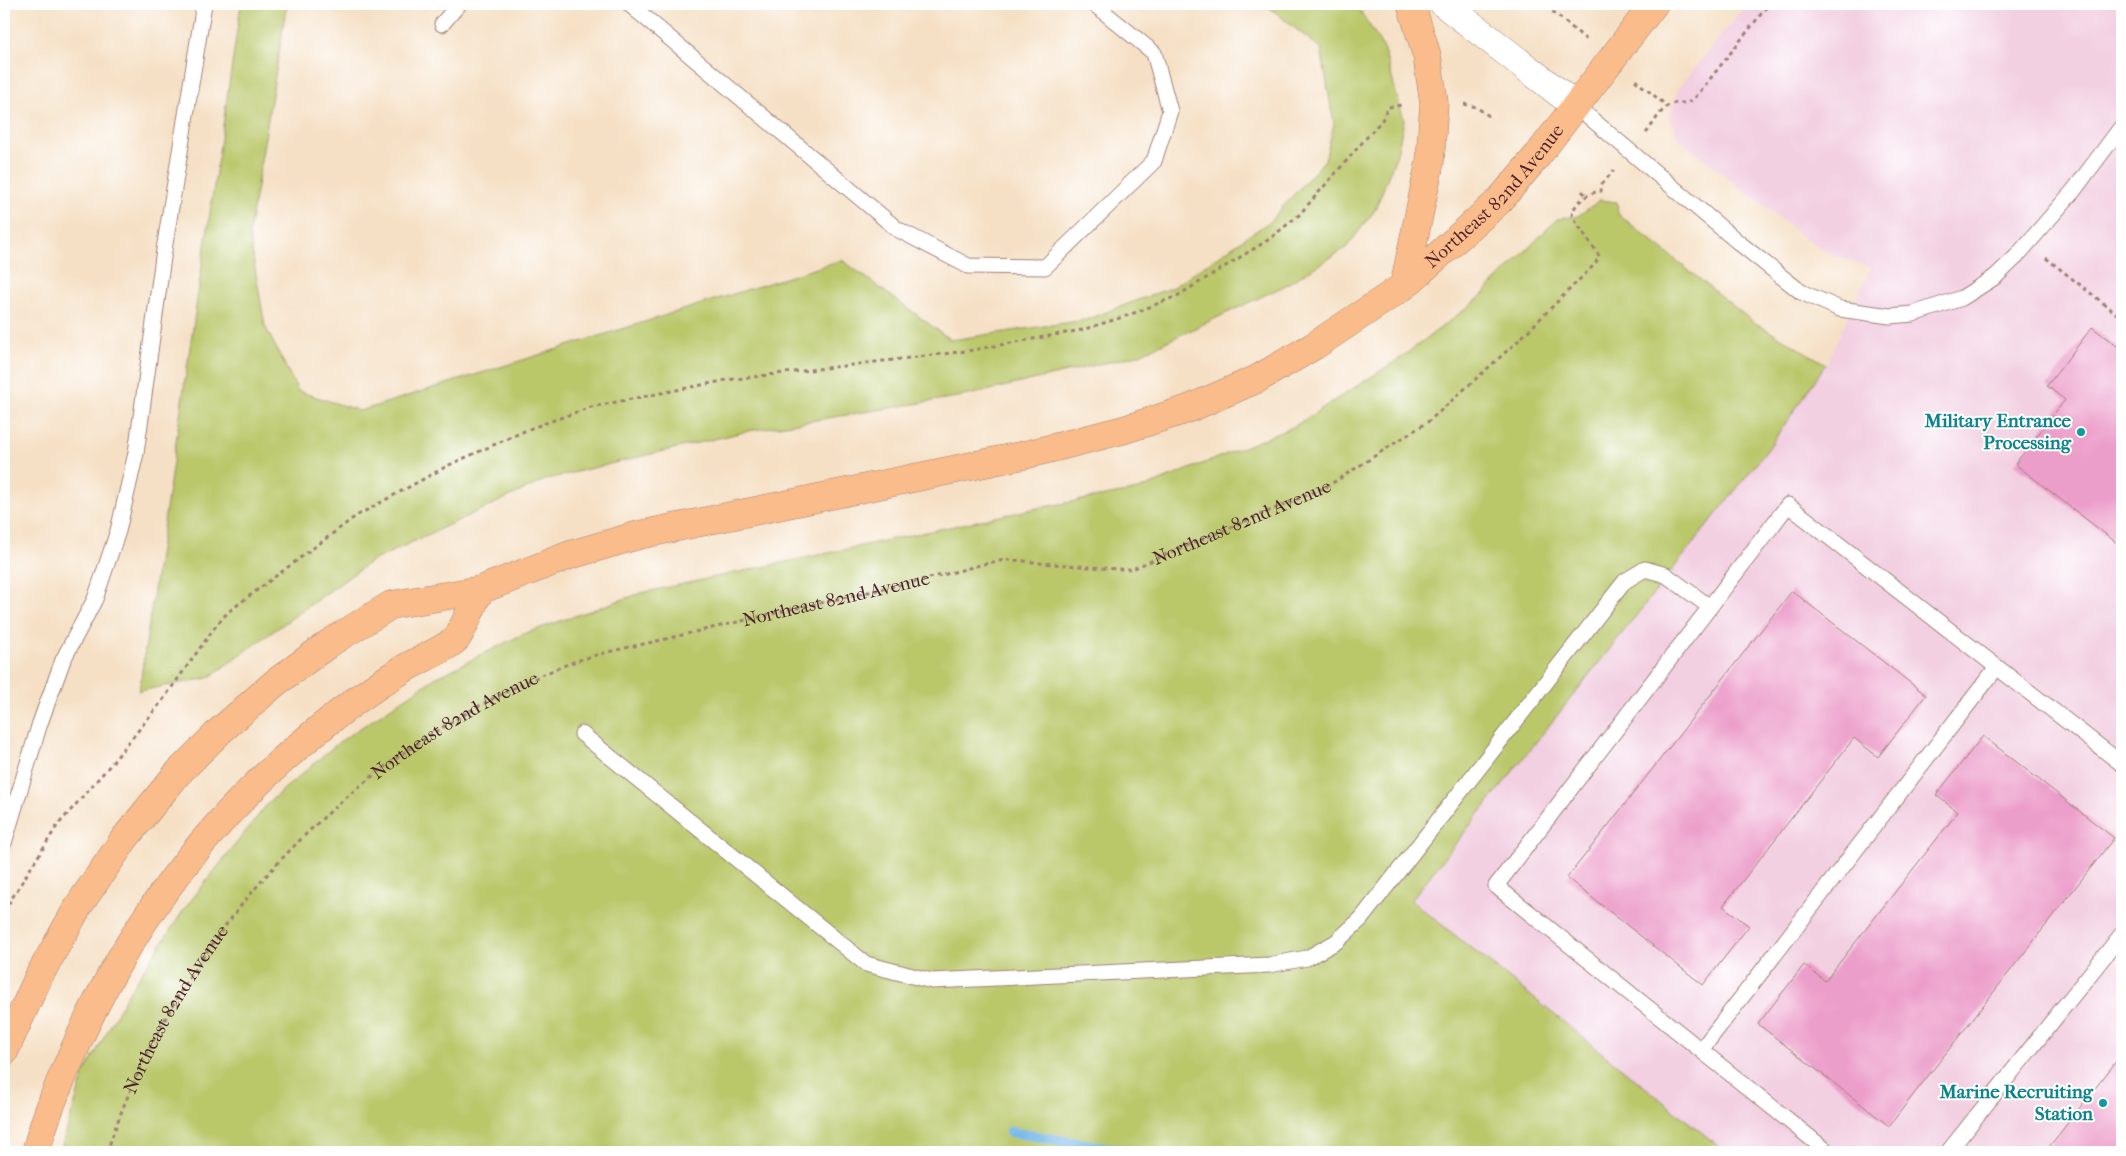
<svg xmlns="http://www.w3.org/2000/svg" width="2126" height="1156" font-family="'IM FELL French Canon',serif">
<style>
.built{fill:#f2cfe1}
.green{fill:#bac86a;stroke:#82744a}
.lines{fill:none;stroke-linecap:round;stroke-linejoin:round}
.stream{stroke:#73b7e9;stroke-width:10}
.building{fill:#ec9eca}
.service-casing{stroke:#a08078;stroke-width:17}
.tertiary-casing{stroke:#a08078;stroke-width:29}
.primary-casing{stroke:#a08078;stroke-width:29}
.path{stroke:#a08078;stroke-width:3;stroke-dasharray:4 4;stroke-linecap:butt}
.service{stroke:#fff;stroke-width:15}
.tertiary{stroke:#fff;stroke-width:28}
.primary{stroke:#f9bc8a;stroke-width:28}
.culture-dot{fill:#0f9aa8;stroke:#fff;stroke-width:2}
.labels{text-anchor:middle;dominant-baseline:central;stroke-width:4;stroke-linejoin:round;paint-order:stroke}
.street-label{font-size:19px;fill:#4a1f2b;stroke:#fff}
.culture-label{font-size:19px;font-weight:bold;fill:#0d838f;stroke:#fff;text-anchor:end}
</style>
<rect width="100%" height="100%" fill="#fff"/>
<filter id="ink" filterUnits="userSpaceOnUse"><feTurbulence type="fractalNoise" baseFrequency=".02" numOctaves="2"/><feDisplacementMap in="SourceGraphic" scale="10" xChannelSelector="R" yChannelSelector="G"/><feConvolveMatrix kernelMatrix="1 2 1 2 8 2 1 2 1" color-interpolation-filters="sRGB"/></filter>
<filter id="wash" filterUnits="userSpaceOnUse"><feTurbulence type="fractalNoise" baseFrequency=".0096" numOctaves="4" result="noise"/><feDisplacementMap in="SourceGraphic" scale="20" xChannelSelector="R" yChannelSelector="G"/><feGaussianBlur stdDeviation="1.12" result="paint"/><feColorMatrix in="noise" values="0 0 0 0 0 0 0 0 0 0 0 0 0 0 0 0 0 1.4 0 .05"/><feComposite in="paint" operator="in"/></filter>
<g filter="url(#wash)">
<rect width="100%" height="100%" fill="#f5e0c5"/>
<polygon class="built" points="1746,4 2122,4 2122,1152 1726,1152 1410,900 1768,449 1826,364 1871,267 1833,256 1806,239 1679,139 1669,118 1678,89"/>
<g class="green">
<polygon points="241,4 287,4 249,234 265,326 298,391 360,411 842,260 951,340 1085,320 1173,287 1269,222 1325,160 1334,124 1321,49 1265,4 1356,4 1383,47 1404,120 1397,154 1375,210 1346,248 1284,286 1138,355 969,395 748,431 547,479 370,562 208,678 139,691"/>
<polygon points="1600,200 1617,202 1618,214 1752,321 1826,364 1768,449 1411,900 1726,1152 60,1152 84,1074 127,995 185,908 269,802 338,743 435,678 523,634 641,593 1038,508 1138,490 1293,427 1402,357 1477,300 1557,219 1578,216"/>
</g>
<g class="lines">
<polyline class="stream" points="1010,1132 1133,1152"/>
</g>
<g id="blocks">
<g class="building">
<polygon points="2092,327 2122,350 2122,547 2015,464 2065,400 2047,386"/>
<polygon points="1792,591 1926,695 1878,757 1854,738 1723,906 1749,926 1703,985 1567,878"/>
<polygon points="1983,736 2114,838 1889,1126 1758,1024 1804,965 1825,981 1958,812 1936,795"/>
<polygon points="2122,1054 2122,1152 2045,1152"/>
</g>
</g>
</g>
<g filter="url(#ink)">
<use href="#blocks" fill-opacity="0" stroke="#a08078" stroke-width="1"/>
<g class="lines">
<g class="service-casing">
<g id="service">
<polyline points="629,4 897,229 968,266 1045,267 1154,161 1170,111 1154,53 1094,4"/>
<polyline points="442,24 459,4"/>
<polyline points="1576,106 1738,242 1801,292 1840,309 1890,316 1913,314 1962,298 1995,277 2016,257 2074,190 2122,126"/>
<polyline points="582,734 866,964 932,981 1269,965 1307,958 1336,942 1361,919 1625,581 1645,569 1666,575 1710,607"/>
<polyline points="4,843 40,723 63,660 95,599 118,531 136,453 164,250 204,4"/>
<polyline points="1701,1050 1997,667"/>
<polyline points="1828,1152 1496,886 1788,505 2122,764"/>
<polyline points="1948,1152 2122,934"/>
</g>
</g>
<g class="tertiary-casing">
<polyline id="tertiary" points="1444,4 1576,106"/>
</g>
<g class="primary-casing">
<g id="primary">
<polyline points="1404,286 1430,162 1434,103 1427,56 1411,4"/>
<path id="s2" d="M 4,1052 L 39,976 L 79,905 L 125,838 L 177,774 L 220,731 L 275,683 L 331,642 L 391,605 L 480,590 L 570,555 L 639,535 L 1029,454 L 1123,430 L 1188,409 L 1257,379 L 1314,346 L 1404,286 L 1499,201 L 1538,155 L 1654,4"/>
<path d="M 36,1152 C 44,1119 57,1088 71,1057 C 124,934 203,825 307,739 C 338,713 370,689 405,668 C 415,662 451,646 457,638 C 466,624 472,605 480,590"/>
</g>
</g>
<g class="path">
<polyline points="1550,4 1552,11 1588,41"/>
<polyline points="1635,80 1667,106"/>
<polyline points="1464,104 1476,107 1489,116"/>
<path d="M 1646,133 C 1653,125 1660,110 1669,105 C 1678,100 1684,107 1695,98 L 1769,4"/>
<polyline points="1582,191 1587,196"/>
<polyline points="2046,258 2122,318"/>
<polyline points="4,911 57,826 112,763 162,701 215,627 228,612 356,516 449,465 529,429 591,407 727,380 967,351 1082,330 1129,315 1177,296 1268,240 1299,215 1382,120 1388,107 1402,105"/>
<path id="s1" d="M 107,1152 C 180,930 350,751 568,664 C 595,654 625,648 653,642 C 698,631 743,621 788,610 C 839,599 891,587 942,575 C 961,571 991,560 1010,560 C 1020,560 1031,562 1041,563 C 1066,565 1091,567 1116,569 L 1132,569 L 1328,486 L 1429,421 L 1519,340 L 1595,264 L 1599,257 L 1598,254 L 1572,216 C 1573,203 1589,192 1601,191 L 1602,184 L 1614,170"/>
</g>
<use href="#service" class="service"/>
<use href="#tertiary" class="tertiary"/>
<use href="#primary" class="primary"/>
</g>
</g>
<g class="culture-dot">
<circle cx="2081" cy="432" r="5"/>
<circle cx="2103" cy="1103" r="5"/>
</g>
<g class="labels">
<g class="street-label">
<text stroke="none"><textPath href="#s2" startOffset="1802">Northeast 82nd Avenue</textPath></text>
<text stroke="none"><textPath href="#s1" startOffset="1389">Northeast 82nd Avenue</textPath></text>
<text stroke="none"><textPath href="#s1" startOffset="969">Northeast 82nd Avenue</textPath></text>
<text stroke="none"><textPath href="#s1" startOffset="564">Northeast 82nd Avenue</textPath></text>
<text stroke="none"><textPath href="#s1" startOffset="159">Northeast 82nd Avenue</textPath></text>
</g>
<g class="culture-label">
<text x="2071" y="421">Military Entrance<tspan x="2071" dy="22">Processing</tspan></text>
<text x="2093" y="1092">Marine Recruiting<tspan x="2093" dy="22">Station</tspan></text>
</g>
</g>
<rect width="2126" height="1156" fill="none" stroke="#fff" stroke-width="20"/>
</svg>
